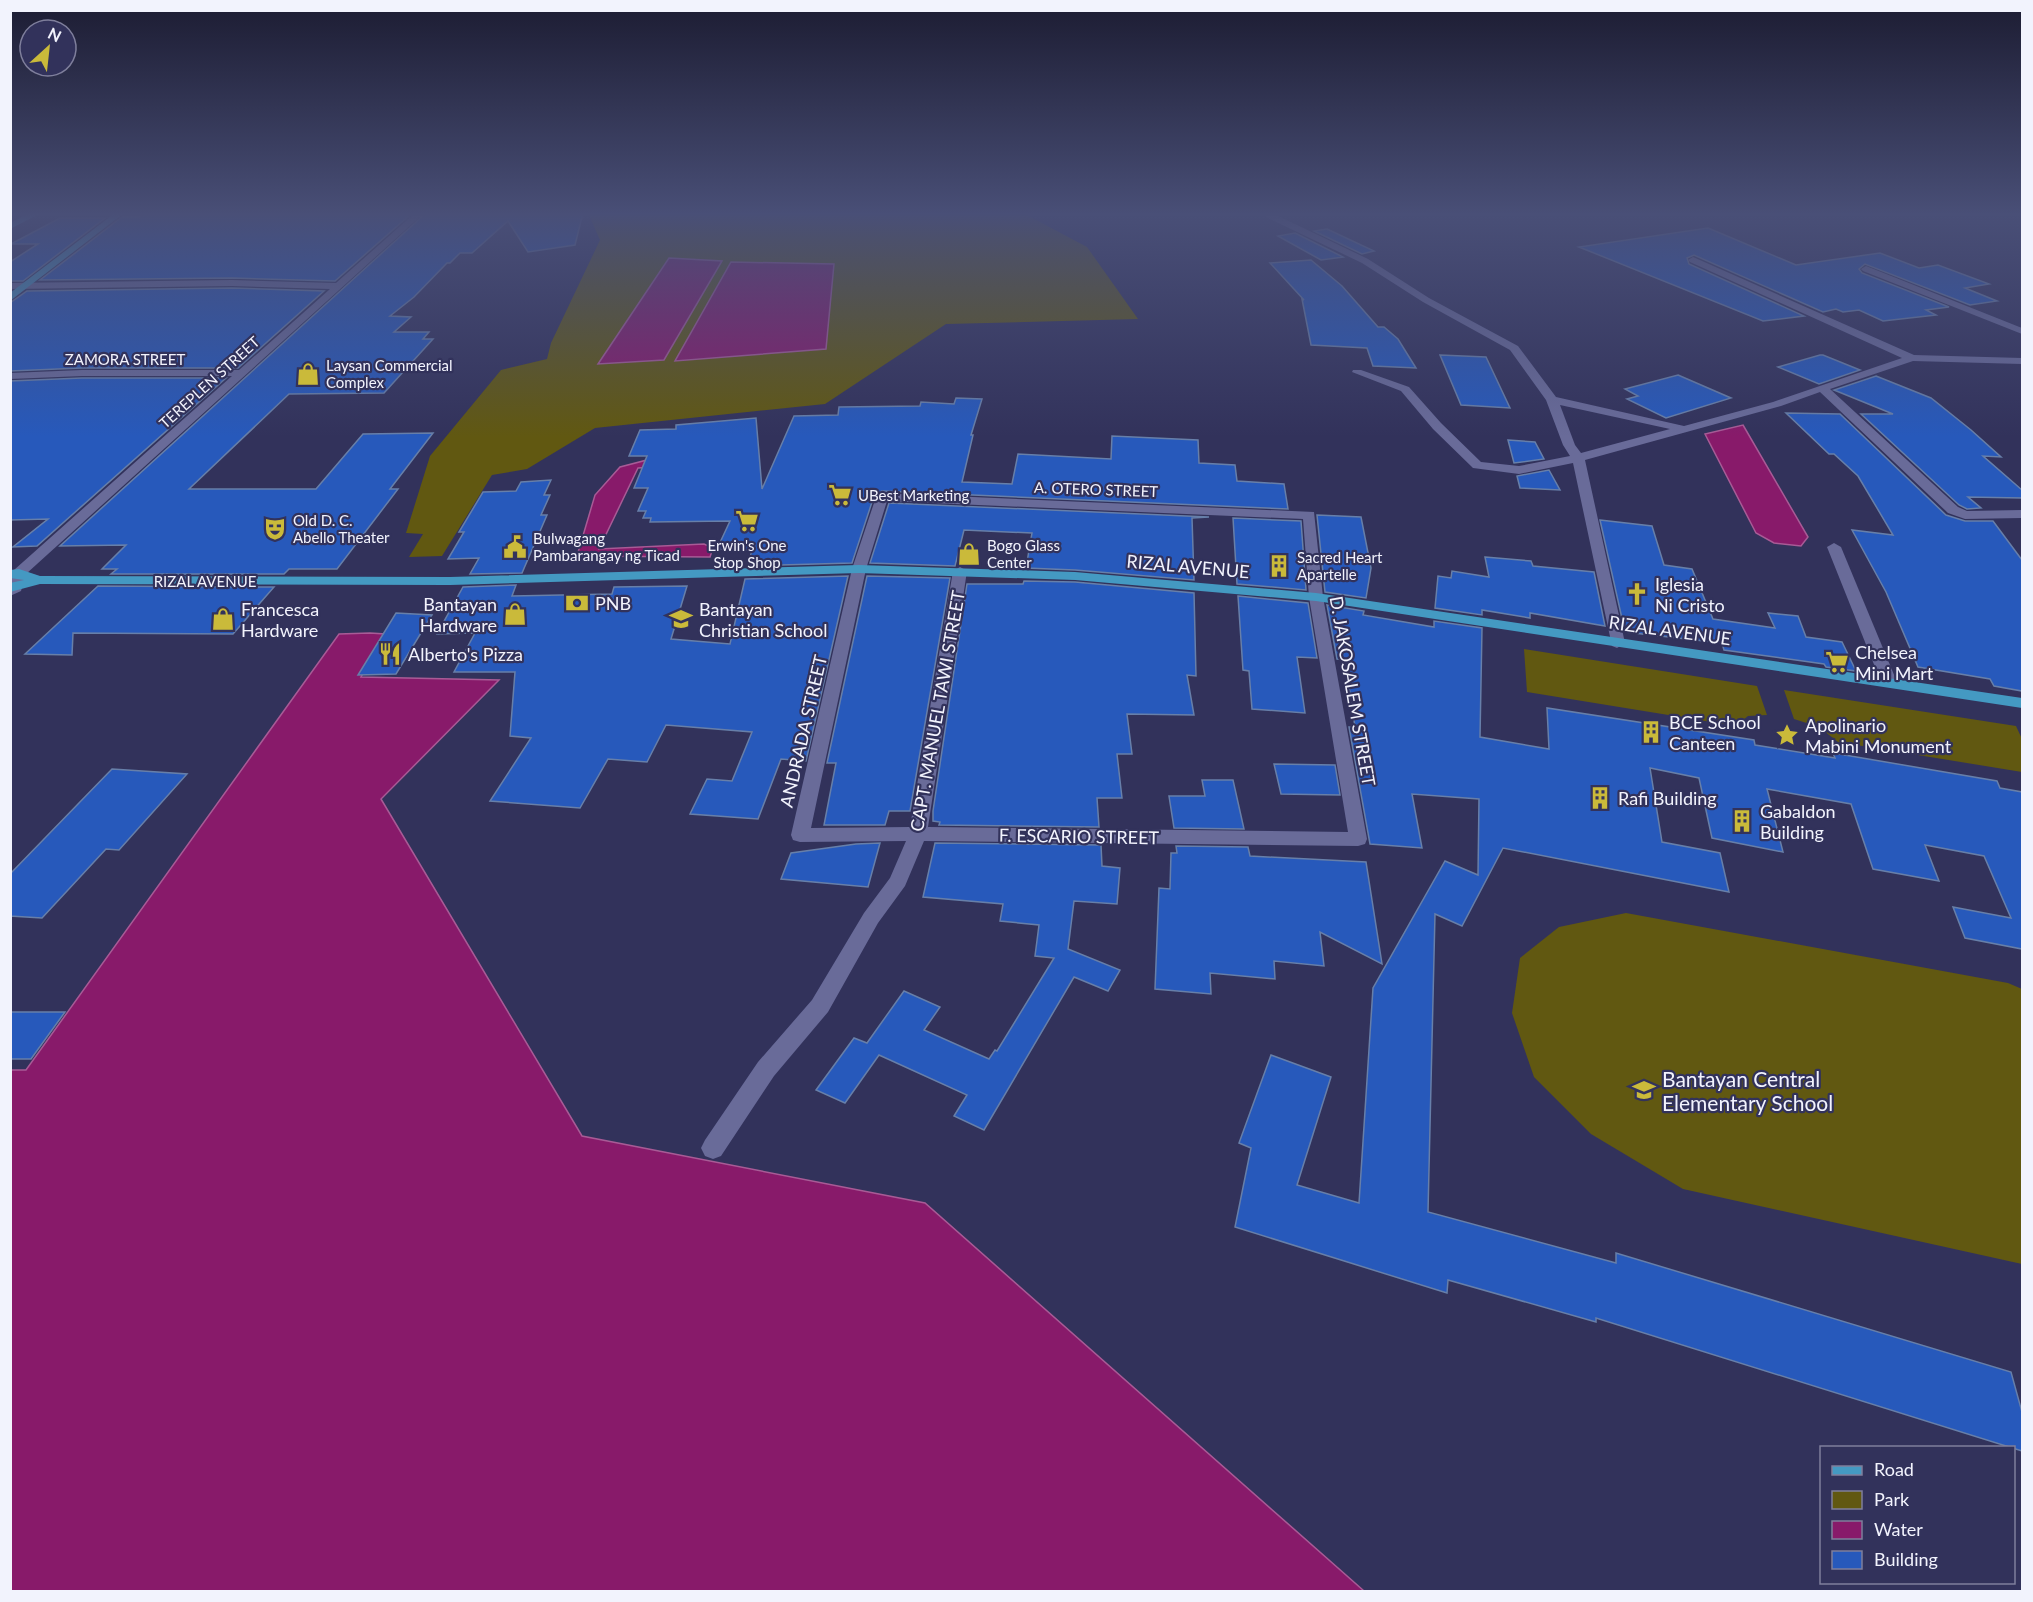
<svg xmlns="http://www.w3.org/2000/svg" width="2033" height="1602" font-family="Lato,sans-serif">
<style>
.green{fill:#615811}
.water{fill:#881a6a;stroke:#a85b96;stroke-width:1.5}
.building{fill:#2759bb;stroke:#677fa9;stroke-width:1.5}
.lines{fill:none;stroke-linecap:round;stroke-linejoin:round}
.minor{fill:#696b99;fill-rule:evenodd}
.major{fill:#4499c2;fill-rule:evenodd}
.labels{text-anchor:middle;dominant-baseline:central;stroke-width:4.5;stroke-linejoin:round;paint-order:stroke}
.far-street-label{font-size:15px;fill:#f2f3fd;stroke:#32325b}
.far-poi-label{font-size:15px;fill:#f2f3fd;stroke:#32325b;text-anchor:start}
.street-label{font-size:18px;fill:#f2f3fd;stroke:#32325b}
.poi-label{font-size:18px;fill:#f2f3fd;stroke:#32325b;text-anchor:start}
.near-poi-label{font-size:21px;fill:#f2f3fd;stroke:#32325b;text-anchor:start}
</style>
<rect width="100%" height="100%" fill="#32325b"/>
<g class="green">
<polygon points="588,213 1023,213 1087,247 1138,319 946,324 825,404 595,428 527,469 492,475 442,556 409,557 423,534 406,533 430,456 501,370 547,359 551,343 600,240"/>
<polygon points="1524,649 1757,686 1767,715 1748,716 1736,726 1527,692"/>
<polygon points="1784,690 2016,726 2022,739 2022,772 1838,742 1819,727 1794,719"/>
<polygon points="1626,913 2008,983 2022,989 2022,1264 1683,1189 1591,1134 1534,1077 1512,1013 1520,958 1559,927"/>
</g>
<g class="water">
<polygon points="669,258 722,261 664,360 598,364"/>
<polygon points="731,262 834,264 826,349 675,361"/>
<polygon points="1743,425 1808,537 1801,546 1774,543 1756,533 1705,434"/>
<polygon points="651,459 655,467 638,468 599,549 704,544 713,548 710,557 577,556 595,495 620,467"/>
<polygon points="370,633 385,634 361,677 499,680 381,799 582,1136 925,1203 1364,1591 11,1592 11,1070 26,1070 339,634"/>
</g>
<g class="building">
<polygon points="145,213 412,213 335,281 232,278 40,280 122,217 139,217"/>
<polygon points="426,213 583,213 575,245 528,252 508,221 472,253 460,253 450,263 447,263 414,297 390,316 411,317 394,332 429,332 423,339 433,339 384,393 289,394 189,489 316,489 363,434 433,433 390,489 398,489 337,569 289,569 284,574 111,574 117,569 102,569 126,545 60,546"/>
<polygon points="60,218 105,218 23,281 10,281 10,262 38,244 11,244"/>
<polygon points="1708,228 1796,265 1880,253 1919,268 1938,265 1989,284 1965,288 1997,301 1970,305 1865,264 1859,269 1862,273 1949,307 1926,310 1936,315 1883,321 1859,310 1843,312 1836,309 1823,312 1694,255 1687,258 1689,264 1804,316 1763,321 1579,247"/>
<polygon points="1327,229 1374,251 1362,254 1314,231"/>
<polygon points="1295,233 1343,257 1321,260 1278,236"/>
<polygon points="1311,260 1342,286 1378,327 1384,327 1398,339 1416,368 1373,366 1367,348 1311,345 1302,299 1304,300 1270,263"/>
<polygon points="232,288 324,291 238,368 82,368 10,371 10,303 27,291"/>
<polygon points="1440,355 1486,357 1510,408 1461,405"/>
<polygon points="1820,355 1823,355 1860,370 1819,384 1778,367"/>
<polygon points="1678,375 1731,398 1666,418 1627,399 1638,396 1625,389"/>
<polygon points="1876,376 1931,398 1971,430 2001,457 1983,456 2022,490 2022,498 1968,497 1981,508 1967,509 1959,505 1861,414 1893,414 1834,390"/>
<polygon points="82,378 226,378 37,546 13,547 48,519 10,520 10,381"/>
<polygon points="956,398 982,399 971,435 973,435 962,482 1012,484 1018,454 1111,459 1112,436 1198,440 1199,463 1235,465 1237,481 1284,484 1288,509 882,491 874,496 852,563 748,566 752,550 717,549 730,521 650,522 651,518 643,518 646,511 638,511 648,488 634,488 647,456 629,456 640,430 676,429 676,425 756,418 762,489 794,416 838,415 839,407 920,406 921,402 954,404"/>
<polygon points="1786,413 1840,414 1946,515 1965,521 1993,521 2022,560 2022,691 1994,686 1990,679 1918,667 1886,592 1852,530 1893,535 1858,476 1834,454 1829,454"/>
<polygon points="1508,440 1535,442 1544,459 1514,463"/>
<polygon points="1549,470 1560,490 1520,488 1517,476"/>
<polygon points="551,480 544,495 550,495 541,515 547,515 522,573 470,574 479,558 448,559 464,532 459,532 483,492 516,491 521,482"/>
<polygon points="889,503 1209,517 1192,518 1194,580 1075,570 1026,568 1032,533 964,530 955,566 870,563"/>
<polygon points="1317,515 1361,517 1371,568 1366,598 1325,592"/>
<polygon points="1233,518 1301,521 1306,590 1237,584"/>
<polygon points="1600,520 1652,526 1664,565 1692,569 1713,619 1775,628 1768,613 1798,616 1806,637 1842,642 1856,671 1826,667 1824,664 1724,650 1722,643 1625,632"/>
<polygon points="1485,557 1531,561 1533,566 1594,572 1605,626 1530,613 1530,618 1482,610 1482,615 1435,608 1438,576 1451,578 1452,571 1489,577"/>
<polygon points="848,576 806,761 781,759 758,819 690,814 707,779 732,781 752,732 666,725 647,762 608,759 580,808 490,801 531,738 510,736 515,672 454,672 475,633 437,634 463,587 516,585 512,596 612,594 614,587 687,586 671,639 730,644 745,579"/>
<polygon points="867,576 950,578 910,811 889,811 885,825 824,825 836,763 827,763"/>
<polygon points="1024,581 1075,582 1194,593 1196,676 1187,675 1194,715 1127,714 1132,754 1117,754 1122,798 1097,798 1099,827 939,825 940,822 933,821 933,811 967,584 1023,584"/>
<polygon points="98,586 274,587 233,634 73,633 72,655 25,654"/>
<polygon points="1238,596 1308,603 1317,658 1297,657 1305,713 1252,709 1249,671 1243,670"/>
<polygon points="1327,605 1364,611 1363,615 1434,627 1434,621 1482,628 1480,737 1549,749 1547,708 1754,740 1755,745 1835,758 1833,753 1997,781 2000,788 2022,792 2022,949 1965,938 1953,907 2011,918 1984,856 1925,845 1939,881 1873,869 1851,804 1767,789 1783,852 1712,838 1699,778 1650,768 1662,842 1720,853 1729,892 1503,848 1462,926 1435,914 1428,1212 1616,1263 1616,1253 2011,1372 2022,1412 2022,1451 1596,1318 1596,1322 1448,1280 1447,1293 1235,1227 1251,1148 1239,1143 1271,1055 1331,1077 1297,1185 1359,1203 1373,988 1445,861 1478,875 1479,799 1412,794 1422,848 1370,844 1349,727 1355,727 1345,660 1337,659"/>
<polygon points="396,613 432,615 396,674 358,675"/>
<polygon points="1274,764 1335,765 1340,795 1281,794"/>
<polygon points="112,769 187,774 119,850 106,849 42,918 10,916 10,874"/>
<polygon points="1202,780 1233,780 1244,829 1174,828 1169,796 1205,796"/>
<polygon points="880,843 868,887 781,879 791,853 856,844"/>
<polygon points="935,843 1101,845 1102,866 1120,868 1117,904 1074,901 1068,949 1120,970 1108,991 1074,977 984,1130 954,1116 967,1095 879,1055 845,1103 816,1090 854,1038 867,1043 904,991 940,1007 924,1030 989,1059 995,1050 997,1051 1054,958 1035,956 1039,925 1000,921 1003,904 923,897"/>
<polygon points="1176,846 1248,847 1250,856 1366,862 1382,964 1320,932 1324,966 1274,961 1275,979 1210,973 1211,994 1155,989 1159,888 1170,889 1171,853 1177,853"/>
<polygon points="10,1012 65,1012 31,1059 10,1059"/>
</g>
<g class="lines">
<g class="minor">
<polygon points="10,213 143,213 139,215 10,216"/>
<polygon points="415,213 424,213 26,574 21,591 10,596 10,580 14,570 232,376 82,376 10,379 10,373 82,370 239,370 330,289 232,286 10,289 10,283 232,280 336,283"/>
<path d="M 1266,213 L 1272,213 L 1368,259 L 1429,298 L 1518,346 L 1556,397 L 1684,426 L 1773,402 L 1902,358 L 1690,262 L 1688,260 L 1693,257 L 1914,355 L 2022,358 L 2022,364 L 1913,361 L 1830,389 L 1958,507 L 1967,511 L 2022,510 L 2022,518 L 1965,519 L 1948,513 L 1820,392 L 1781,406 L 1585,460 L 1625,643 L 1617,648 L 1612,646 L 1573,463 L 1519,474 L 1473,468 L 1433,429 L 1401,391 L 1352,372 L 1353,370 L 1361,370 L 1409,387 L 1441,423 L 1481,462 L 1519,466 L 1570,456 L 1563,445 L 1546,400 L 1510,350 L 1423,302 L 1362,263 L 1266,217 ZM 1560,405 L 1670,429 L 1581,453 L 1575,445 Z"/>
<polygon points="1866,266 2022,328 2022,334 1863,271 1861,269"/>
<path d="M 882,493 L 1314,512 L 1323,597 L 1367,839 L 1365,844 L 1358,846 L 924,841 L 905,886 L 878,923 L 828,1012 L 774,1076 L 721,1156 L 713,1159 L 705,1156 L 701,1148 L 705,1140 L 758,1062 L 812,1000 L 864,913 L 890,878 L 906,841 L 800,842 L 793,840 L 791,835 L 852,569 L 876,497 ZM 887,501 L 1303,519 L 1309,597 L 1348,832 L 928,827 L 967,571 L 960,567 L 953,571 L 910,827 L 811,828 L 866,569 Z"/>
<polygon points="1834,543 1841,547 1897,682 1895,686 1883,686 1881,682 1827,547"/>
</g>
<g class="major">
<polygon points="30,213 41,213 10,229 10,223"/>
<polygon points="115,213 124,213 10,301 10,293"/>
<polygon points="859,565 1075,572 1316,593 2022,698 2022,708 1316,601 1075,580 859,573 450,585 40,584 10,592 10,583 24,580 10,578 10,570 19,569 40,576 450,577"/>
</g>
</g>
<linearGradient id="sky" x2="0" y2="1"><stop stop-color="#1c1c32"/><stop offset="0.49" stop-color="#494f77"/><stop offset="1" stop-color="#494f77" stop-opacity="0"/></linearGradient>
<rect width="2033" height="437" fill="url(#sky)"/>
<defs>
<g id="shop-bare" transform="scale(1.8)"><path d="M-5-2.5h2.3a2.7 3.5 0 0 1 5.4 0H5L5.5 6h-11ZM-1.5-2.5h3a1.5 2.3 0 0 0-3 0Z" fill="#caba3a" stroke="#32325b" stroke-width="2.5" paint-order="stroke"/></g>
<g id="supermarket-bare" transform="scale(1.8)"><path d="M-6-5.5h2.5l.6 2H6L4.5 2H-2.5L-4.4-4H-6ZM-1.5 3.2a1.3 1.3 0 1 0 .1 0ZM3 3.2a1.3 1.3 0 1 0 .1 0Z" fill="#caba3a" stroke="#32325b" stroke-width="2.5" paint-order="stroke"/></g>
<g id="theatre-bare" transform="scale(1.8)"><path d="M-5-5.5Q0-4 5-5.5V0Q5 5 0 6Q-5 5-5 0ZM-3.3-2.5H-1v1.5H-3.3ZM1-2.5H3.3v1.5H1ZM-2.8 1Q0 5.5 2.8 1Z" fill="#caba3a" stroke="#32325b" stroke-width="2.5" paint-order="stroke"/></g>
<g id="civic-bare" transform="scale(1.8)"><path d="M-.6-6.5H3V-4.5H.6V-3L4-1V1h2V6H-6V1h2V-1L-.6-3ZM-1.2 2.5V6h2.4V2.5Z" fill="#caba3a" stroke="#32325b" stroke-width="2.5" paint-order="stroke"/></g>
<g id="building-bare" transform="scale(1.8)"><path d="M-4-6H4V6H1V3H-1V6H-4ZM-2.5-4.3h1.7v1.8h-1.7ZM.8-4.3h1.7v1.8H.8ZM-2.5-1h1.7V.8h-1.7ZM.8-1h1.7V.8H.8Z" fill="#caba3a" stroke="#32325b" stroke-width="2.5" paint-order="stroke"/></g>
<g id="church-bare" transform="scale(1.8)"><path d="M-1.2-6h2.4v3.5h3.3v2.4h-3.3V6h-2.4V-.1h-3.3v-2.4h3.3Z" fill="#caba3a" stroke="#32325b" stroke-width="2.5" paint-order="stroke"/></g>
<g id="bank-bare" transform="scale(1.8)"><path d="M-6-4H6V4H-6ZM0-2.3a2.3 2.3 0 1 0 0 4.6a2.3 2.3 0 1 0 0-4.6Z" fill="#caba3a" stroke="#32325b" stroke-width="2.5" paint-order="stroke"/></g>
<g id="school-bare" transform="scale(1.8)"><path d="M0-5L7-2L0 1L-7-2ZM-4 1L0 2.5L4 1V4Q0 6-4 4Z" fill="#caba3a" stroke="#32325b" stroke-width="2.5" paint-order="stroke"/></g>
<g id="restaurant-bare" transform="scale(1.8)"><path d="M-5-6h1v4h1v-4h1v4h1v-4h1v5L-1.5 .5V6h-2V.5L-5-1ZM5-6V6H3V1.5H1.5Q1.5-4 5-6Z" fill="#caba3a" stroke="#32325b" stroke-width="2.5" paint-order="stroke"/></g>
<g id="sight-bare" transform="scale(1.8)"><path d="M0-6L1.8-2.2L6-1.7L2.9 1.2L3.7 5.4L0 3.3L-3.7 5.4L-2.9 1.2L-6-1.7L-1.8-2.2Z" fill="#caba3a" stroke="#32325b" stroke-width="2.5" paint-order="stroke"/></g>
</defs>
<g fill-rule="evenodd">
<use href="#shop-bare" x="308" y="374"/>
<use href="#supermarket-bare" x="840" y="495"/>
<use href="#supermarket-bare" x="747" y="521"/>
<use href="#theatre-bare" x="275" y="529"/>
<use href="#civic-bare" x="515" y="547"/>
<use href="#shop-bare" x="969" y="554"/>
<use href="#building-bare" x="1279" y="566"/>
<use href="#church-bare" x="1637" y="594"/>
<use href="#bank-bare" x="577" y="603"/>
<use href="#shop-bare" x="515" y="614"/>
<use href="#shop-bare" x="223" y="619"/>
<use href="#school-bare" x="681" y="619"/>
<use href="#restaurant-bare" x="390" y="654"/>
<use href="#supermarket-bare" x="1837" y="662"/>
<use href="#building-bare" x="1651" y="732"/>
<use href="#sight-bare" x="1787" y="735"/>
<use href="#building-bare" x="1600" y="798"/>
<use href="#building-bare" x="1742" y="821"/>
<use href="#school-bare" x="1644" y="1090"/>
</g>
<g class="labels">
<g class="far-street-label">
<text x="125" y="359">ZAMORA STREET</text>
<text transform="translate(209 382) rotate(-42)">TEREPLEN STREET</text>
<text transform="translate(1096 489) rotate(2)">A. OTERO STREET</text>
<text x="205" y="581">RIZAL AVENUE</text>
</g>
<g class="far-poi-label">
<text x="326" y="365">Laysan Commercial<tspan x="326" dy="17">Complex</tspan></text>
<text x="858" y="495">UBest Marketing</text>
<text x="293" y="520">Old D. C.<tspan x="293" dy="17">Abello Theater</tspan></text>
<text x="533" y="538">Bulwagang<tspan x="533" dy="17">Pambarangay ng Ticad</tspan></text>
<text x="747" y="545" text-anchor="middle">Erwin's One<tspan x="747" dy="17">Stop Shop</tspan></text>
<text x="987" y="545">Bogo Glass<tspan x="987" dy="17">Center</tspan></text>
<text x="1297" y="557">Sacred Heart<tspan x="1297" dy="17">Apartelle</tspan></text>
</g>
<g class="street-label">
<text transform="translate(1188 566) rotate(5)">RIZAL AVENUE</text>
<text transform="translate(1670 630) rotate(8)">RIZAL AVENUE</text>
<text transform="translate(1353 691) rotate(80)">D. JAKOSALEM STREET</text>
<text transform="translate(937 711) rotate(-80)">CAPT. MANUEL TAWI STREET</text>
<text transform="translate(803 731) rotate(-77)">ANDRADA STREET</text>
<text transform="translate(1079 836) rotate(1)">F. ESCARIO STREET</text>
</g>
<g class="poi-label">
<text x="1655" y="584">Iglesia<tspan x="1655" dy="21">Ni Cristo</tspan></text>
<text x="595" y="603">PNB</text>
<text x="497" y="604" text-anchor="end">Bantayan<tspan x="497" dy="21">Hardware</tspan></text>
<text x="241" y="609">Francesca<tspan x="241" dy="21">Hardware</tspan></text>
<text x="699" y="609">Bantayan<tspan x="699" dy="21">Christian School</tspan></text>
<text x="1855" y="652">Chelsea<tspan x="1855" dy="21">Mini Mart</tspan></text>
<text x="408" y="654">Alberto's Pizza</text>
<text x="1669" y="722">BCE School<tspan x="1669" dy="21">Canteen</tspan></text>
<text x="1805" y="725">Apolinario<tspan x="1805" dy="21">Mabini Monument</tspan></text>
<text x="1618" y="798">Rafi Building</text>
<text x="1760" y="811">Gabaldon<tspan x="1760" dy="21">Building</tspan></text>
</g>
<g class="near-poi-label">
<text x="1662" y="1078">Bantayan Central<tspan x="1662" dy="24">Elementary School</tspan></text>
</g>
</g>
<rect width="2033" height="1602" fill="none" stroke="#f2f3fd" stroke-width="24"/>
<rect x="1820" y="1446" width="195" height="138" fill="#32325b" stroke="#7f7f9c" stroke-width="1.5"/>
<rect x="1832" y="1466" width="30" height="9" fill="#4499c2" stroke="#7f7f9c" stroke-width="1.5"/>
<text x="1874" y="1476" font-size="18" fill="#f2f3fd">Road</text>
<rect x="1832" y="1491" width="30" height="18" fill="#615811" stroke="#7f7f9c" stroke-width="1.5"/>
<text x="1874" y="1506" font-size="18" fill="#f2f3fd">Park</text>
<rect x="1832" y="1521" width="30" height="18" fill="#881a6a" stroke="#7f7f9c" stroke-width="1.5"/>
<text x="1874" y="1536" font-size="18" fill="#f2f3fd">Water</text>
<rect x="1832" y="1551" width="30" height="18" fill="#2759bb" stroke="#7f7f9c" stroke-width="1.5"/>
<text x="1874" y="1566" font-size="18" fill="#f2f3fd">Building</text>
<g transform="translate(48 48) rotate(27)"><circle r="28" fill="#32325b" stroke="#7f7f9c" stroke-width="1.5"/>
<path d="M0-4.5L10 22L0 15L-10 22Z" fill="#caba3a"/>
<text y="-9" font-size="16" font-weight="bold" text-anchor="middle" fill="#f2f3fd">N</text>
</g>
</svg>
